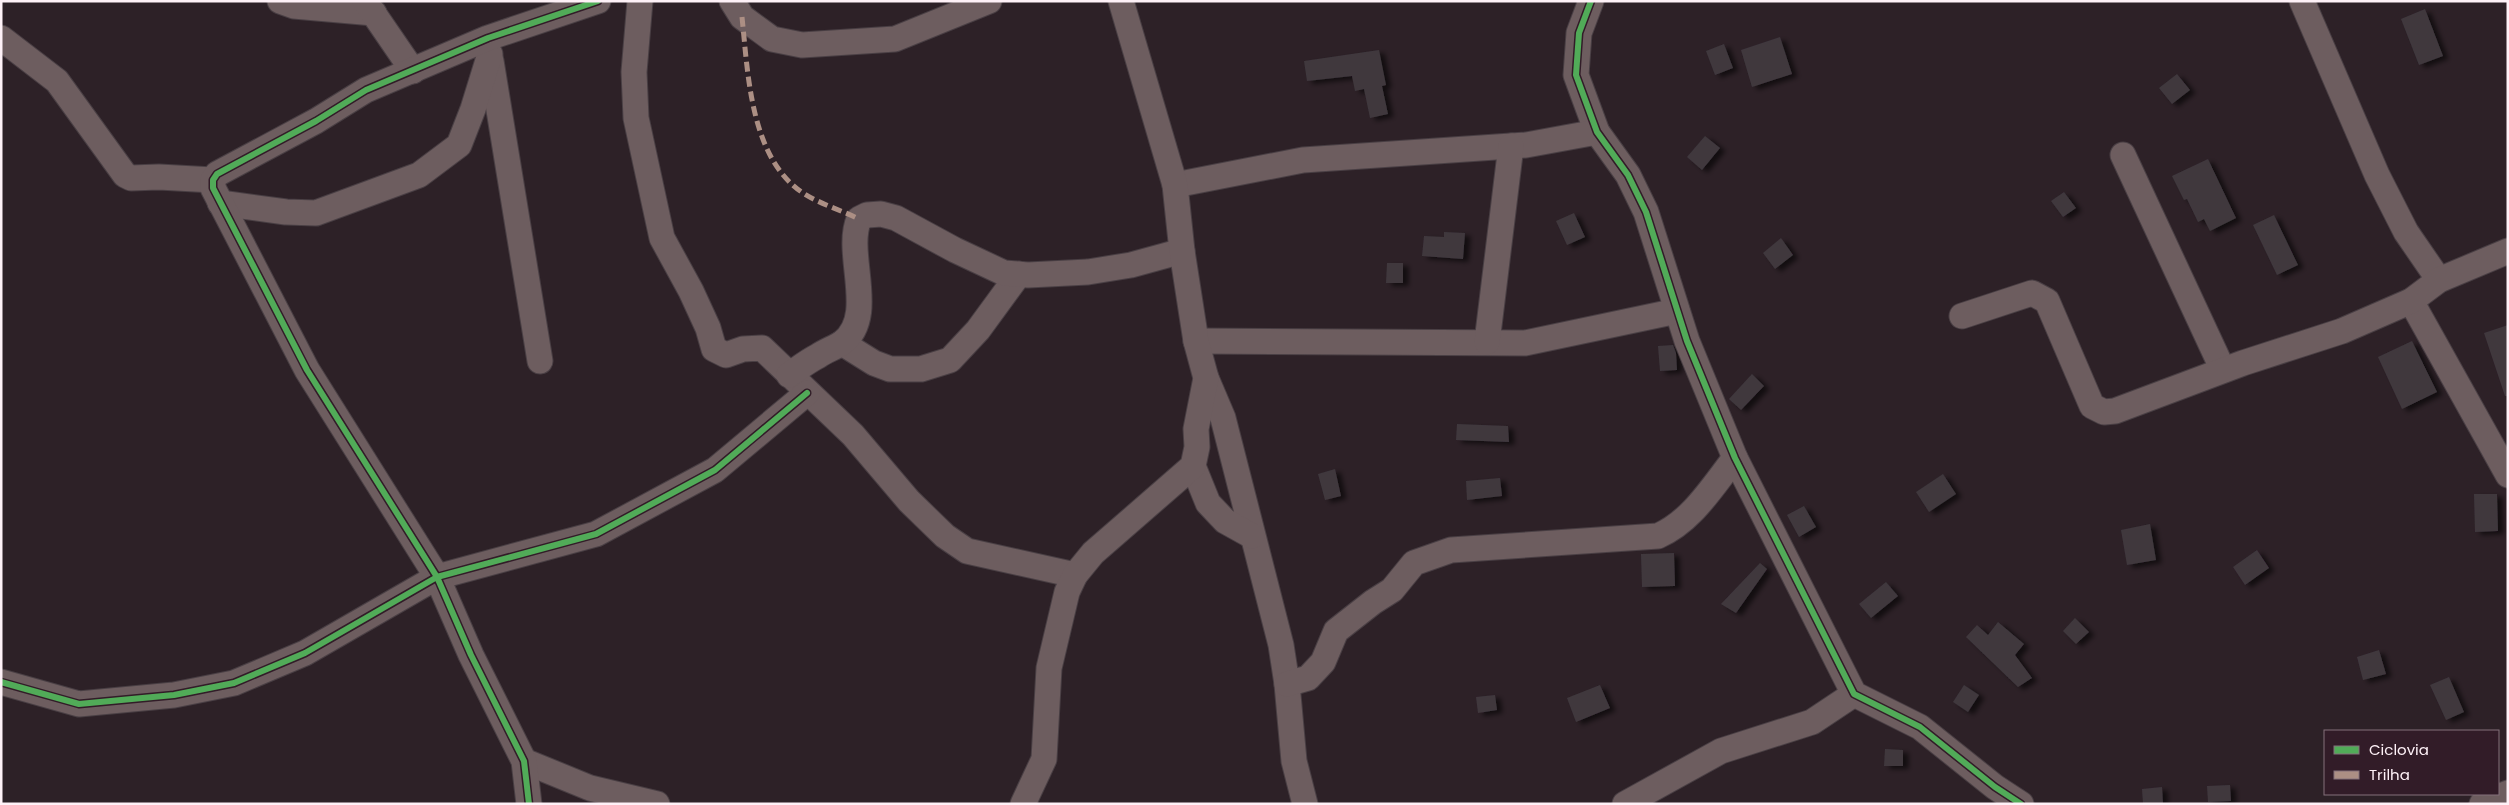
<svg xmlns="http://www.w3.org/2000/svg" width="2509" height="805" font-family="Poppins,sans-serif">
<style>
.building{fill:#3f383e;filter:url(#shadow)}
.lines{fill:none;stroke-linecap:round;stroke-linejoin:round}
.street-casing{stroke:#493f44;stroke-width:27}
.street{stroke:#6d5d5f;stroke-width:25}
.quiet{stroke:#ac8f84;stroke-width:5;stroke-dasharray:10 5;stroke-linecap:butt}
.cycleway-casing{stroke:#321c28;stroke-width:9}
.cycleway{stroke:#51ab58;stroke-width:6}
</style>
<defs>
<filter id="shadow"><feDropShadow dx="5.5" dy="3" stdDeviation="2.5" flood-color="#0009"/></filter>
</defs>
<rect width="100%" height="100%" fill="#2d2127"/>
<g class="building">
<polygon points="2425,9 2443,56 2419,65 2401,19"/>
<polygon points="1780,37 1792,74 1752,87 1741,50"/>
<polygon points="1724,44 1733,68 1715,75 1706,51"/>
<polygon points="1379,50 1386,85 1382,86 1388,114 1370,118 1364,89 1355,91 1352,76 1307,81 1304,61"/>
<polygon points="2177,74 2190,90 2172,104 2159,88"/>
<polygon points="1705,136 1720,148 1702,170 1687,157"/>
<polygon points="2208,159 2236,218 2210,231 2204,219 2198,222 2187,199 2184,200 2172,176"/>
<polygon points="2064,192 2076,208 2063,217 2051,201"/>
<polygon points="1574,213 1585,237 1567,245 1556,221"/>
<polygon points="2274,215 2298,265 2277,275 2253,225"/>
<polygon points="1444,232 1465,233 1463,259 1422,256 1424,236 1444,237"/>
<polygon points="1781,238 1793,255 1775,269 1763,253"/>
<polygon points="1387,263 1403,263 1403,283 1386,283"/>
<polygon points="2508,325 2508,396 2505,396 2484,333"/>
<polygon points="2412,341 2437,392 2402,409 2378,357"/>
<polygon points="1673,345 1676,353 1677,370 1660,371 1658,346"/>
<polygon points="1752,374 1764,386 1741,410 1729,399"/>
<polygon points="1457,424 1508,426 1509,442 1456,440"/>
<polygon points="1335,469 1341,496 1325,500 1318,474"/>
<polygon points="1943,474 1956,494 1929,512 1916,492"/>
<polygon points="1500,478 1502,496 1467,500 1466,481"/>
<polygon points="2474,494 2497,494 2498,531 2475,532"/>
<polygon points="1804,506 1816,527 1799,537 1787,515"/>
<polygon points="2150,524 2156,560 2127,565 2121,530"/>
<polygon points="2257,550 2269,568 2245,585 2233,567"/>
<polygon points="1674,553 1675,586 1642,587 1641,554"/>
<polygon points="1760,563 1767,569 1736,613 1721,604"/>
<polygon points="1886,582 1898,596 1871,618 1859,604"/>
<polygon points="2075,618 2089,632 2076,644 2063,631"/>
<polygon points="1998,622 2024,644 2015,655 2032,678 2018,687 1966,637 1977,625 1988,635"/>
<polygon points="2379,650 2386,674 2363,680 2357,657"/>
<polygon points="2449,677 2464,712 2446,720 2430,685"/>
<polygon points="1600,685 1610,708 1576,722 1567,698"/>
<polygon points="1964,685 1979,695 1968,712 1953,702"/>
<polygon points="1495,695 1497,710 1478,713 1476,697"/>
<polygon points="1885,749 1903,750 1903,766 1884,766"/>
<polygon points="2230,785 2231,801 2208,802 2207,786"/>
<polygon points="2162,787 2163,804 2143,804 2142,789"/>
</g>
<g class="lines">
<g class="street-casing">
<g id="street">
<polyline points="280,1 294,6 374,13"/>
<polyline points="365,1 413,71"/>
<polyline points="640,1 634,72 636,118 662,238 691,291 708,328 714,349 726,355 743,349 762,348 853,435 909,501 945,536 967,551 1075,575"/>
<polyline points="732,1 742,17 772,39 802,45 895,39 989,1"/>
<polyline points="1591,1 1579,33 1576,75 1597,132 1628,175 1646,212 1687,341 1735,458 1854,694 1920,727 1995,787 2021,804"/>
<polyline points="2302,1 2377,175 2406,232 2439,280"/>
<polyline points="1,38 57,81 125,175 131,178 159,177 213,180"/>
<polyline points="491,61 540,361"/>
<polyline points="2123,155 2223,370"/>
<polyline points="1175,185 1303,160 1526,145 1597,132"/>
<polyline points="220,203 286,212 316,213 419,175 459,145 473,109 490,54"/>
<polyline points="2411,301 2508,475"/>
<polyline points="1962,316 2032,293 2047,301 2092,406 2104,412 2115,411 2243,363 2342,331 2411,301 2439,280 2508,251"/>
<polyline points="1196,341 1525,343 1677,311"/>
<polyline points="1487,342 1511,146"/>
<polyline points="842,343 874,363 890,369 921,369 950,360 978,330 1019,274"/>
<path d="M 789,375 C 799,368 808,361 818,356 C 825,351 834,348 842,343 C 878,316 844,254 859,219 L 867,215 L 881,214 L 896,218 L 955,250 L 1004,273 L 1028,275 L 1088,272 L 1131,265 L 1182,251"/>
<polyline points="1206,378 1223,418 1281,645 1287,684 1294,761 1305,804"/>
<polyline points="1193,466 1208,503 1225,521 1252,536"/>
<polyline points="1,682 79,704 174,695 234,683 305,653 437,577 596,534 715,470 807,393"/>
<path d="M 1287,684 L 1308,678 L 1323,662 L 1336,631 L 1373,602 L 1392,590 L 1414,563 L 1451,550 L 1658,536 C 1692,521 1712,487 1735,458"/>
<polyline points="524,761 590,788 657,804"/>
<polyline points="529,804 524,761 471,655 437,577 307,370 213,188 213,180 217,174 316,121 366,90 488,38 598,1"/>
<polyline points="1023,804 1044,759 1049,668 1067,592 1075,575 1093,553 1193,466 1197,447 1196,429 1206,378 1196,341 1182,251 1175,185 1121,1"/>
<polyline points="1625,804 1721,751 1812,722 1854,694"/>
<polyline points="2482,804 2508,793"/>
</g>
</g>
<use href="#street" class="street"/>
<path class="quiet" d="M 742,17 C 748,73 750,158 803,193 C 820,204 841,210 859,219"/>
<g class="cycleway-casing">
<g id="cycleway">
<polyline points="1591,1 1579,33 1576,75 1597,132 1628,175 1646,212 1687,341 1735,458 1854,694 1920,727 1995,787 2021,804"/>
<polyline points="1,682 79,704 174,695 234,683 305,653 437,577 596,534 715,470 807,393"/>
<polyline points="529,804 524,761 471,655 437,577 307,370 213,188 213,180 217,174 316,121 366,90 488,38 598,1"/>
</g>
</g>
<use href="#cycleway" class="cycleway"/>
</g>
<rect width="2509" height="805" fill="none" stroke="#fef1f7" stroke-width="5"/>
<rect x="2324" y="730" width="175" height="65" fill="#321c28" stroke="#84717b"/>
<rect x="2334" y="746" width="25" height="8" fill="#51ab58" stroke="#84717b"/>
<text x="2369" y="755" font-size="15" fill="#fef1f7">Ciclovia</text>
<rect x="2334" y="771" width="25" height="8" fill="#ac8f84" stroke="#84717b"/>
<text x="2369" y="780" font-size="15" fill="#fef1f7">Trilha</text>
</svg>
